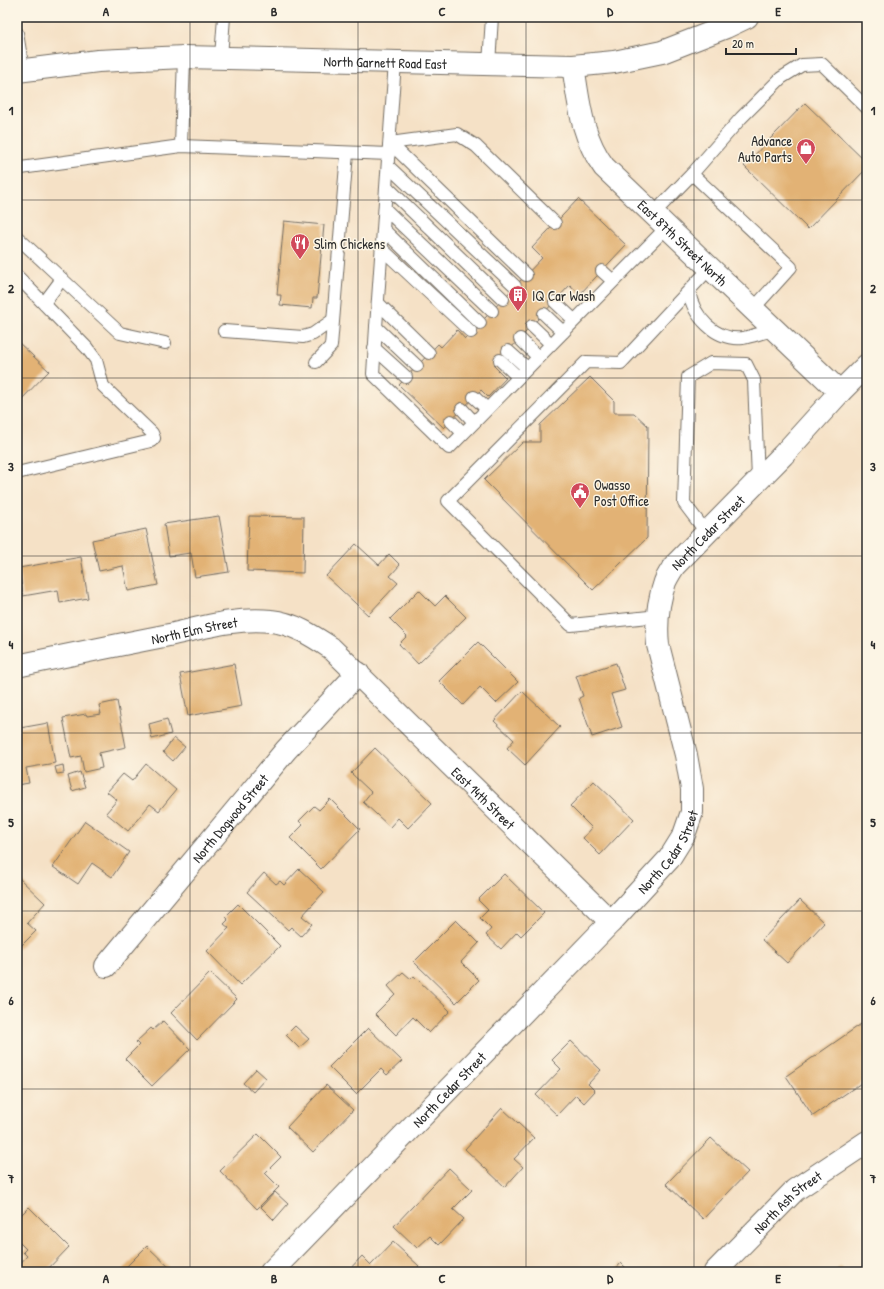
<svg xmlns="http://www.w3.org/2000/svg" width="884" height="1289" font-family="'Patrick Hand',sans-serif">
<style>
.building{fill:#e2b274}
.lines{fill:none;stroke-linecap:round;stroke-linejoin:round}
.lane-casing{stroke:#726b61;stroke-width:14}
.street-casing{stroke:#726b61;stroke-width:24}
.secondary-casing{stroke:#726b61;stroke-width:24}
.lane{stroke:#fff;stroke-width:12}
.street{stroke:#fff;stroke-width:22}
.secondary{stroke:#fff;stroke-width:22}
.grid{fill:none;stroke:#2b2b2b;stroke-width:1;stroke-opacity:0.55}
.labels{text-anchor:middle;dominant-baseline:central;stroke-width:3;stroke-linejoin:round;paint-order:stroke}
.street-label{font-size:14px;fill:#2b2b2b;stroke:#fcf5e5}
.poi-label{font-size:14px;fill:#2b2b2b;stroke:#fcf5e5;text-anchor:start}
.neatline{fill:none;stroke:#2b2b2b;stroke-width:1.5}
.grid-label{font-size:13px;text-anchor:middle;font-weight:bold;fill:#2b2b2b}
</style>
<rect width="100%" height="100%" fill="#fcf5e5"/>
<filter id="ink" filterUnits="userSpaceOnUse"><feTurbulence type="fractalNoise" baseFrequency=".025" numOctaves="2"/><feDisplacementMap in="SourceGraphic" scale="8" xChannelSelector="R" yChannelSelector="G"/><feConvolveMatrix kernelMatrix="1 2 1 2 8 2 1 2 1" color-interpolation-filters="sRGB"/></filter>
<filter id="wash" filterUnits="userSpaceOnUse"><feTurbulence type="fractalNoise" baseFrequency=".012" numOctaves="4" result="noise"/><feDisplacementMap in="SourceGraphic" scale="16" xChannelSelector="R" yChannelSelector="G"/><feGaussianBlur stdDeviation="0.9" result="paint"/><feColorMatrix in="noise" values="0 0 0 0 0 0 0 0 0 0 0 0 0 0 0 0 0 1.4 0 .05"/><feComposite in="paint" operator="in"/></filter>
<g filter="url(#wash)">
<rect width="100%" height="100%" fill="#f5e1c6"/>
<g id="blocks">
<g class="building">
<polygon points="805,103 867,163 867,168 808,229 744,166"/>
<polygon points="578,199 626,245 580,294 570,285 494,366 506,378 488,397 481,390 444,428 399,385 438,344 441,347 457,330 465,339 542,258 532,248"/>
<polygon points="284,221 324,225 317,298 313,298 312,308 280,305 281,295 277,295"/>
<polygon points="17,341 49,371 17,404"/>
<polygon points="590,377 614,401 614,413 634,413 648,426 647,538 593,590 484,480 523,442 540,442 540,425"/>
<polygon points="219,516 229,572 195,577 191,553 169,556 164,524"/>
<polygon points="249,516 304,517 303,573 247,571"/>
<polygon points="146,529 158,585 128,591 123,566 99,571 92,540"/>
<polygon points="356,544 379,565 389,554 400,565 390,576 398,583 368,615 326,576"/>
<polygon points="81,557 88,598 60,603 58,590 23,596 19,568"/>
<polygon points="419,590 435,606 445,596 466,617 418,664 399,644 407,636 390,619"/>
<polygon points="478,642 518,682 496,703 480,687 463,705 439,681"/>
<polygon points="616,663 625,690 611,694 622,727 592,737 579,698 583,696 576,676"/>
<polygon points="234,664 242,706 188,716 180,674"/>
<polygon points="522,691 560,727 525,765 507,748 514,740 494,721"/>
<polygon points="117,701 126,747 99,753 102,768 84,772 81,756 71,758 63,718 86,714 87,716 101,714 99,705"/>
<polygon points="167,719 171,734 152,739 149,724"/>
<polygon points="17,721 19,721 20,728 48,723 55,763 26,768 29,783 17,785"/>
<polygon points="174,738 185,747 173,761 163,752"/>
<polygon points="375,748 432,803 408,828 398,818 390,827 363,802 371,792 351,773"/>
<polygon points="146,764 176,790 159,811 150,804 128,831 106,813 117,800 107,792 123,774 132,781"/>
<polygon points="63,765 64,773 57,774 55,767"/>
<polygon points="80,772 85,787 72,791 68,776"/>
<polygon points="594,781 634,819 600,855 583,838 592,828 570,806"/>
<polygon points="330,799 360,829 321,869 290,838 303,825 299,821 314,806 319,810"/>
<polygon points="85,821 129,852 112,877 92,863 78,884 53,867"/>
<polygon points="299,869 324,892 302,916 312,924 301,936 291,927 288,930 247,892 264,873 276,884 280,881 284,885"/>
<polygon points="504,874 544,913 521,936 517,932 501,949 486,935 491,929 480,918 488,910 478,900"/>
<polygon points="17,876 45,903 27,923 36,931 18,949 17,947"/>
<polygon points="800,900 824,923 787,963 762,940"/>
<polygon points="238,904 280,946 240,985 207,951 229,928 224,924 228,920 225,917"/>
<polygon points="456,920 479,943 461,962 479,980 456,1003 414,962"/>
<polygon points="403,972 411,979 414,976 450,1011 429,1033 413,1017 396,1035 375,1014 395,994 388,986"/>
<polygon points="210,973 237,999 197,1040 171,1013"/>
<polygon points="867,1020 867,1079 813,1116 786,1076"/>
<polygon points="163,1021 190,1049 152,1086 125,1059 139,1045 136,1042 151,1028 153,1030"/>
<polygon points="295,1026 309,1039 299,1048 286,1035"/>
<polygon points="368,1028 402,1061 387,1075 381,1069 356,1094 329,1067"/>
<polygon points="571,1041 601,1070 588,1084 595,1091 584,1103 576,1095 557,1115 536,1095 561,1069 552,1060"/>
<polygon points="256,1069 266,1078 253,1092 243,1083"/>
<polygon points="326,1085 353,1110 313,1152 287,1127"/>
<polygon points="502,1108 534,1138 514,1159 523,1167 505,1187 465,1149"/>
<polygon points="258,1134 281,1157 265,1173 279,1187 257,1209 220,1171"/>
<polygon points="711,1138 748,1172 703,1219 666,1184"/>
<polygon points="449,1168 472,1190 453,1209 464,1219 439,1245 430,1236 417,1248 394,1226"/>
<polygon points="275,1192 288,1204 274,1220 261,1207"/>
<polygon points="29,1207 69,1247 45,1272 17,1272 17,1267 27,1256 23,1252 26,1249 17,1240 17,1219"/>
<polygon points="393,1242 419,1266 413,1272 347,1272 362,1256 371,1265"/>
<polygon points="147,1246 174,1272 121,1272"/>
<polygon points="621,1263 630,1272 613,1272"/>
<polygon points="840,1266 846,1272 835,1272"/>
</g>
</g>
</g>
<g filter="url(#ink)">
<use href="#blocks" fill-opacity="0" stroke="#726b61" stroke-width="1"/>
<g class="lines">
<g class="lane-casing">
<g id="lane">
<polyline points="17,33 23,70"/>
<polyline points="221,57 224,17"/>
<polyline points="395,62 376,327 373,374 449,448 667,227"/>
<polyline points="489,64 492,17"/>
<polyline points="390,143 457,134 476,146 555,223"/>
<polyline points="390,143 526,275"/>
<polyline points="181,146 184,57"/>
<polyline points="388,166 515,286"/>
<polyline points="17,171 21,168 181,146 389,154"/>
<polyline points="692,174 741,118 781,78 802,65 822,64 867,108"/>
<polyline points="387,187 503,299"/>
<polyline points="385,209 492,311"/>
<polyline points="653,214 692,174 791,267 753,309"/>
<polyline points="384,230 480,323"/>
<polyline points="17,237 62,279 44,303"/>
<polyline points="382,249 471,332"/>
<polyline points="602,271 613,281"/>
<polyline points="17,276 87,348 96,360 103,386 152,433 154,438 151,441 17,473"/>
<polyline points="62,279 120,333 165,343"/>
<path d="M 689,291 C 693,316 715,341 743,338 C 753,336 764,332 774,330"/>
<polyline points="555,302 574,320"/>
<polyline points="378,303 429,353"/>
<polyline points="544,314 563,332"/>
<polyline points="532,326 551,344"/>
<polyline points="376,327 417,366"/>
<polyline points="224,331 303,337 313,334 333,320"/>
<polyline points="520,339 538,357"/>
<polyline points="374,348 406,377"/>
<polyline points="508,351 527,368"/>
<polyline points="500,360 518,377"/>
<polyline points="316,362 331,346 347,153"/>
<polyline points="474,397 487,409"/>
<polyline points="462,409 474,422"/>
<polyline points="451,421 463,433"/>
<polyline points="706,532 684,503 688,377 711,363 746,364 754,380 758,479"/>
<polyline points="659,616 571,625 448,501 586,362 621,363 710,268"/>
</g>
</g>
<g class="street-casing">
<g id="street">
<path id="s1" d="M 573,66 C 579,102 581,136 604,167 L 840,392"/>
<path id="s2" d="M 17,666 C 68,655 118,645 169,635 C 201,628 237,617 271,621 C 293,623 313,636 331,648 L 611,922"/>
<path id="s3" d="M 106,966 L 286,750 L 358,673"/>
<path id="s4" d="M 271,1272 L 611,922 L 669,859 L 684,835 L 692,812 L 692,789 L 686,755 L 658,645 C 656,625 658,602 665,582 C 667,577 671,571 674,566 L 783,455 L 840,392 L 867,365"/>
<path id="s5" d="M 715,1272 L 795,1190 L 867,1142"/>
</g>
</g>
<g class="secondary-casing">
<g id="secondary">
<path id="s6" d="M 17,71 L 98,61 L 184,57 L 573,66 L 614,62 L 662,52 L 726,27 L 747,17"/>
</g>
</g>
<use href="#lane" class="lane"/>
<use href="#street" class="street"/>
<use href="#secondary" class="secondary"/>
</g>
</g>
<path class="grid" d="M 190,17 L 190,1272M 358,17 L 358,1272M 526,17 L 526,1272M 694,17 L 694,1272M 17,200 L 867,200M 17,378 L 867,378M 17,556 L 867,556M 17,733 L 867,733M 17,911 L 867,911M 17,1089 L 867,1089"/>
<defs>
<g id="shop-pin" transform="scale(1)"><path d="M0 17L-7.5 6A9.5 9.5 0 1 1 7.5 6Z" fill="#d1495b" stroke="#fcf5e5"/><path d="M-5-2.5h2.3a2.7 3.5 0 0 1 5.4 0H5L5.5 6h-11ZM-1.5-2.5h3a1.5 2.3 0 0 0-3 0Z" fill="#fff"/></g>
<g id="restaurant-pin" transform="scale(1)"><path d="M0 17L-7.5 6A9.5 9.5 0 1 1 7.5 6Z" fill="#d1495b" stroke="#fcf5e5"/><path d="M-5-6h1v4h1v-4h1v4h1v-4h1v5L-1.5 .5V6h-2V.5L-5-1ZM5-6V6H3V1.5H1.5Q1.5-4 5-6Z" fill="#fff"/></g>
<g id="building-pin" transform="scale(1)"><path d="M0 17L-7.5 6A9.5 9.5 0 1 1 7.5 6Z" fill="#d1495b" stroke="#fcf5e5"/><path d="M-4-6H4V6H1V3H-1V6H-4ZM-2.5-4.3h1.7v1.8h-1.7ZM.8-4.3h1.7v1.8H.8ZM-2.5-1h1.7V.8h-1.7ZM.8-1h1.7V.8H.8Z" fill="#fff"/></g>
<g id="civic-pin" transform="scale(1)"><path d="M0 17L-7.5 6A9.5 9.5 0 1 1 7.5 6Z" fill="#d1495b" stroke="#fcf5e5"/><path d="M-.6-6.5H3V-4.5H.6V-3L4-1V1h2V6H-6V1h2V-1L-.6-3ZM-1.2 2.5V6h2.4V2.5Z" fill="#fff"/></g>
</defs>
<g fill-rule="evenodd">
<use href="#shop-pin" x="806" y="148"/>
<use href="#restaurant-pin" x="300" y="243"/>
<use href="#building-pin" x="518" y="295"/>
<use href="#civic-pin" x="580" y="492"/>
</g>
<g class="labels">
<g class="street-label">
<text stroke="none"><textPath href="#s6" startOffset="369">North Garnett Road East</textPath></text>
<text stroke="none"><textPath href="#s1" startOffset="216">East 87th Street North</textPath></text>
<text stroke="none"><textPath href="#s4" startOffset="927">North Cedar Street</textPath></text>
<text stroke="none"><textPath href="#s2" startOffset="181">North Elm Street</textPath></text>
<text stroke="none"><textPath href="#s2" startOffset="539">East 14th Street</textPath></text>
<text stroke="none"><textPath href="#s3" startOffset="193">North Dogwood Street</textPath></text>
<text stroke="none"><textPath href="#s4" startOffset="579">North Cedar Street</textPath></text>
<text stroke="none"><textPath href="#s4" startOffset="255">North Cedar Street</textPath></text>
<text stroke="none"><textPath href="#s5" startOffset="101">North Ash Street</textPath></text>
</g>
<g class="poi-label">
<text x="792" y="140" text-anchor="end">Advance<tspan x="792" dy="16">Auto Parts</tspan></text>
<text x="314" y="243">Slim Chickens</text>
<text x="532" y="295">IQ Car Wash</text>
<text x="594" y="484">Owasso<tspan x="594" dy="16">Post Office</tspan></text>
</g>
</g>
<rect width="884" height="1289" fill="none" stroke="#fcf5e5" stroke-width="44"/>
<path d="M726 48v6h70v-6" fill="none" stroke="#2b2b2b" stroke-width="2"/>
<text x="732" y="48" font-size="12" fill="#2b2b2b" stroke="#fcf5e5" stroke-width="3" paint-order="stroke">20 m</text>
<rect x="22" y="22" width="840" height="1245" class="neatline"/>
<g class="grid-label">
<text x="106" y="16">A</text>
<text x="274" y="16">B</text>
<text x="442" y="16">C</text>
<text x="610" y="16">D</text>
<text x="778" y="16">E</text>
<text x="11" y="115">1</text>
<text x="873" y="115">1</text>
<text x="11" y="293">2</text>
<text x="873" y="293">2</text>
<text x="11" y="471">3</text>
<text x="873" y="471">3</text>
<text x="11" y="649">4</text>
<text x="873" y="649">4</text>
<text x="11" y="827">5</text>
<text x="873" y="827">5</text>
<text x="11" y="1005">6</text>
<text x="873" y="1005">6</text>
<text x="11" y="1183">7</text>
<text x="873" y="1183">7</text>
<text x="106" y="1283">A</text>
<text x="274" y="1283">B</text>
<text x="442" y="1283">C</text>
<text x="610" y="1283">D</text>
<text x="778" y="1283">E</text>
</g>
</svg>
